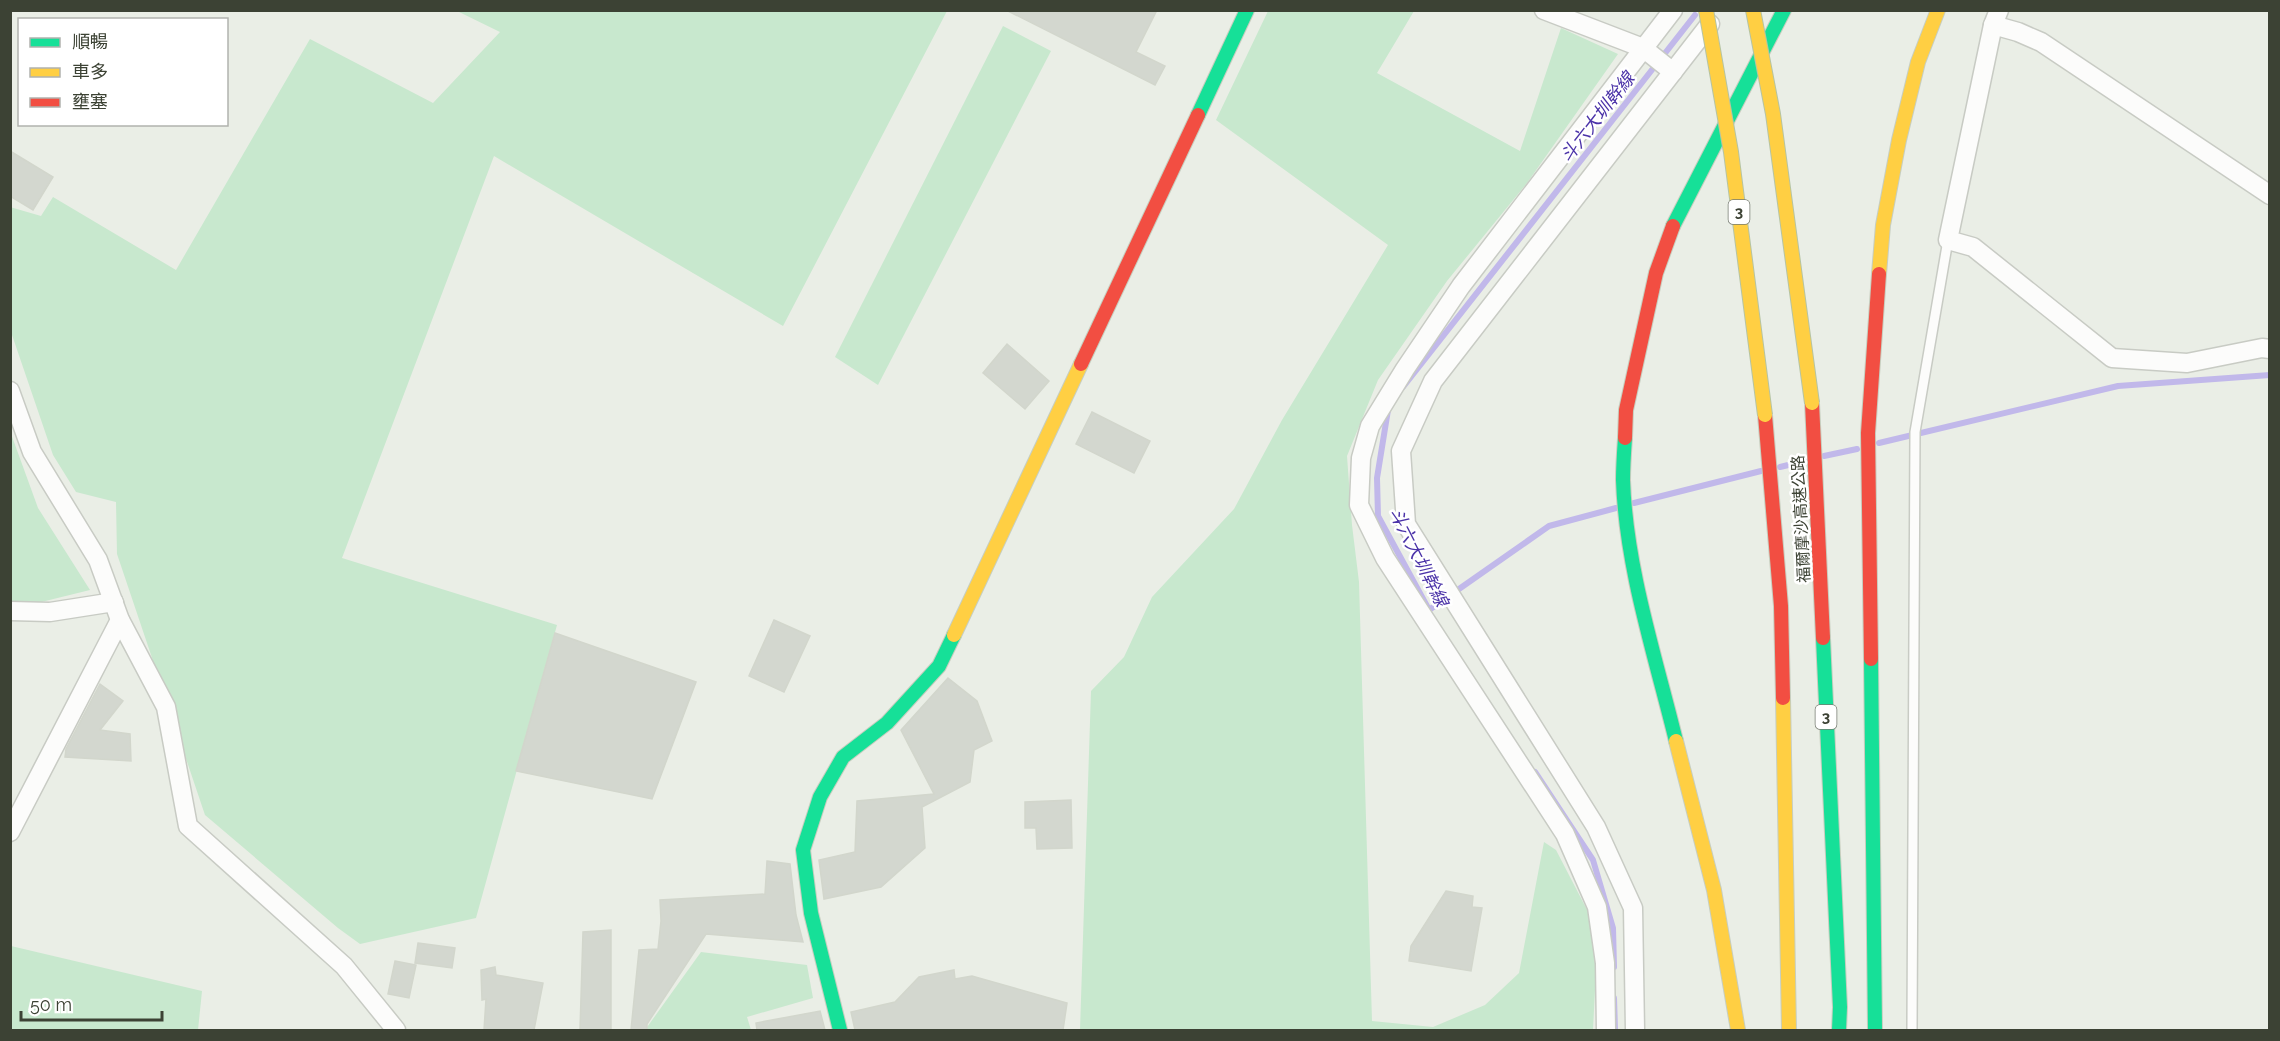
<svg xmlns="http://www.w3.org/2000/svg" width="2280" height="1041" font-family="Raleway,'Noto Sans TC',sans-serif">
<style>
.green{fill:#c8e8ce}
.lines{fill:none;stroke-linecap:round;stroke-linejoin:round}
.stream{stroke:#c1b8ea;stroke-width:6}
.building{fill:#d3d7cf;stroke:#d2d6cc;stroke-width:1.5}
.lane-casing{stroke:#c8cbc4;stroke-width:12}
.street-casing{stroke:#c8cbc4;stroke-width:21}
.fast-casing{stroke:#c7cebf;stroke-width:16}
.slow-casing{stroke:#c7cebf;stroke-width:16}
.jam-casing{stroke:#c7cebf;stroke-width:16}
.lane{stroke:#fcfcfb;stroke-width:9}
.street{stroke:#fcfcfb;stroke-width:18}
.fast{stroke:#16e098;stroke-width:14}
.slow{stroke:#ffcf43;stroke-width:14}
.jam{stroke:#f24e42;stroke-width:14}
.slow-bridge-casing{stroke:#b6c4a3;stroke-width:16;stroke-linecap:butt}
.slow-bridge{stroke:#ffcf43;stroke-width:14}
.labels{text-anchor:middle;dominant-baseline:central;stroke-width:5;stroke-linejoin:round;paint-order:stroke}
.shield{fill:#fff;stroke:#767b71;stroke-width:1.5}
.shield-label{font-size:15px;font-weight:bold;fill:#3c4234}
.street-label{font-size:16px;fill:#3c4234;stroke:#fff}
.water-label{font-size:18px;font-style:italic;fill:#4b33a8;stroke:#fff}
</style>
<rect width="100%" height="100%" fill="#eaeee6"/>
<g class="green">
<polygon points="1412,10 1414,11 1377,73 1520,151 1561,28 1618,54 1527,183 1447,281 1378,380 1347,456 1352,525 1359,582 1372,1021 1433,1027 1485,1005 1519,973 1544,842 1556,850 1598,931 1593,1030 1080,1030 1091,691 1124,657 1152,597 1234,509 1282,420 1388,245 1216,120 1268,11"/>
<polygon points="457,11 947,11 783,326 494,156 342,558 557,625 476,918 360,944 338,928 205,815 117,554 116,502 76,492 53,455 11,332 10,207 41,216 53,197 176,270 310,39 433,103 500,32"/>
<polygon points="1003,26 1051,51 878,385 835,357"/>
<polygon points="10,431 38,508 90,590 21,607 11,606"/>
<polygon points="11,946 202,991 198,1030 11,1030"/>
<polygon points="701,952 807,965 813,998 747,1017 751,1030 645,1030"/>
</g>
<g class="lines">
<g class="stream">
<polyline points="1403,387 1695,15"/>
<polyline points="1388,410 1377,478 1378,516 1428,608"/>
<polyline points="1879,443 2118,386 2270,375"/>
<polyline points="1824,456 1857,449"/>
<polyline points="1780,467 1805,461"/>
<polyline points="1634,503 1761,471"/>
<polyline points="1429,610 1549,526 1616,508"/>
<polyline points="1535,772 1593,860 1613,928 1614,967"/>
<polyline points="1614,998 1615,1030"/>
</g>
</g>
<g class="building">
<polygon points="1006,10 1157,10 1136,52 1165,66 1155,85"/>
<polygon points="10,151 53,177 33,210 10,196"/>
<polygon points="1007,344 1049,381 1025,409 983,373"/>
<polygon points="1092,412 1150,441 1134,473 1076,444"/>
<polygon points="774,620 810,636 784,692 749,676"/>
<polygon points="555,633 696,682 652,799 516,771"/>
<polygon points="948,678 977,701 992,741 974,750 970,782 922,807 925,848 881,887 824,899 819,860 855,852 857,801 934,794 901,730"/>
<polygon points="100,684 123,701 100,730 130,734 131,761 65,757 66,749"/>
<polygon points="1071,800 1072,848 1037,849 1036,828 1025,828 1025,802"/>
<polygon points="767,861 790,864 796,915 803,942 706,934 647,1024 647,1030 631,1030 639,950 658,949 661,921 660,900 765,894"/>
<polygon points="1446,891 1473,896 1472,907 1482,908 1471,971 1409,961 1411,946"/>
<polygon points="611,930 611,1030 580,1030 583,932"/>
<polygon points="418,943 455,948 452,968 415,963"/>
<polygon points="395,961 416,965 409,998 388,994"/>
<polygon points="495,967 496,975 543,983 534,1030 484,1030 486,999 482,1000 481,970"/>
<polygon points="954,970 955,979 972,976 1067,1003 1063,1030 855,1030 851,1012 895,1002 919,977"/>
<polygon points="820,1011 825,1030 757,1030 756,1023"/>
</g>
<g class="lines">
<g class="lane-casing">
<polyline id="lane" points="1912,1030 1915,432 1948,240"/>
</g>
<g class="street-casing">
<g id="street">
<polyline points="1544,10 1643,48 1673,72"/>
<polyline points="1999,10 1993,25 1948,240 1973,247 2112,358 2187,363 2262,348 2270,349"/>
<polyline points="1993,25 2018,32 2041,42 2270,195"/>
<polyline points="10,391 32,452 98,560 120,620 166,707 188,826 344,966 396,1030"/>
<polyline points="10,611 50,612 114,602"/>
<polyline points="10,832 120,620"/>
<polyline points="1606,1030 1605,963 1597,907 1565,834 1385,558 1359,505 1361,458 1370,426 1405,369 1461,286 1673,10"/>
<polyline points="1635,1030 1633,908 1596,827 1406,524 1401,451 1433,381 1710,24"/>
</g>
</g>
<g class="fast-casing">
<g id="fast">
<polyline points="1198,115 1247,10"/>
<polyline points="1673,226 1784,10"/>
<path d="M 1625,438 C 1624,452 1623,466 1623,480 C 1626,568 1655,655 1676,741"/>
<polyline points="1823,638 1840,1007 1839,1030"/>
<polyline points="1871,659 1875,1030"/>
<polyline points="840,1030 811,913 803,850 820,797 843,757 887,723 939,666 954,635"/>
</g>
</g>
<g class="slow-casing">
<g id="slow">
<polyline points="1879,274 1883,225 1899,140 1918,62 1938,10"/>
<polyline points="954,635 1081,364"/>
<polyline points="1783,698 1789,1030"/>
<polyline points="1676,741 1714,890 1738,1030"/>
</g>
</g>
<g class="jam-casing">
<g id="jam">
<polyline points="1081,364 1198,115"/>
<polyline points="1812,403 1823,638"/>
<polyline points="1765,415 1781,606 1783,698"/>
<polyline points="1625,438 1626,410 1656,273 1673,226"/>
<polyline points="1871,659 1868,433 1879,274"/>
</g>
</g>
<use href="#lane" class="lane"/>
<use href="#street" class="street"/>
<use href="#fast" class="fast"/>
<use href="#slow" class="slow"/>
<use href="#jam" class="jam"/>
<g class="slow-bridge-casing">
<g id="slow-bridge">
<polyline points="1706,10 1731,152 1765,415"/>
<polyline points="1753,10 1773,114 1812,403"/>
</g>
</g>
<use href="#slow-bridge" class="slow-bridge"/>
</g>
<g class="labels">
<g class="shield">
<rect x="1728.5" y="200" width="21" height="24" rx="4.5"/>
<rect x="1815.5" y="705" width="21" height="24" rx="4.5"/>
</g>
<g class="shield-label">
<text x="1739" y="212">3</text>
<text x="1826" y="717">3</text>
</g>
<g class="street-label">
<text transform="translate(1801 519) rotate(-93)">福爾摩沙高速公路</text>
</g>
<g class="water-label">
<text transform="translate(1597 117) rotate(-52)">斗六大圳幹線</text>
<text transform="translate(1419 557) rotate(63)">斗六大圳幹線</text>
</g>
</g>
<rect width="2280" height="1041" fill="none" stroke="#3c4234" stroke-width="24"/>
<rect x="18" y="18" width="210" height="108" fill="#ffffff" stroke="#b1b3ae" stroke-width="1.5"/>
<rect x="30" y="38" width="30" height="9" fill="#16e098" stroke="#b1b3ae" stroke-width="1.5"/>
<text x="72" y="48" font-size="18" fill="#3c4234">順暢</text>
<rect x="30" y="68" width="30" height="9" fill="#ffcf43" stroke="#b1b3ae" stroke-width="1.5"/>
<text x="72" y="78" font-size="18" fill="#3c4234">車多</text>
<rect x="30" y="98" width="30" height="9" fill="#f24e42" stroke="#b1b3ae" stroke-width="1.5"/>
<text x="72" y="108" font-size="18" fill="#3c4234">壅塞</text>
<path d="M21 1011v9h141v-9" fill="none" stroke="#3c4234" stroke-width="3"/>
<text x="30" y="1011" font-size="18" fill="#3c4234" stroke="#ffffff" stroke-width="4.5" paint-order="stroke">50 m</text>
</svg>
